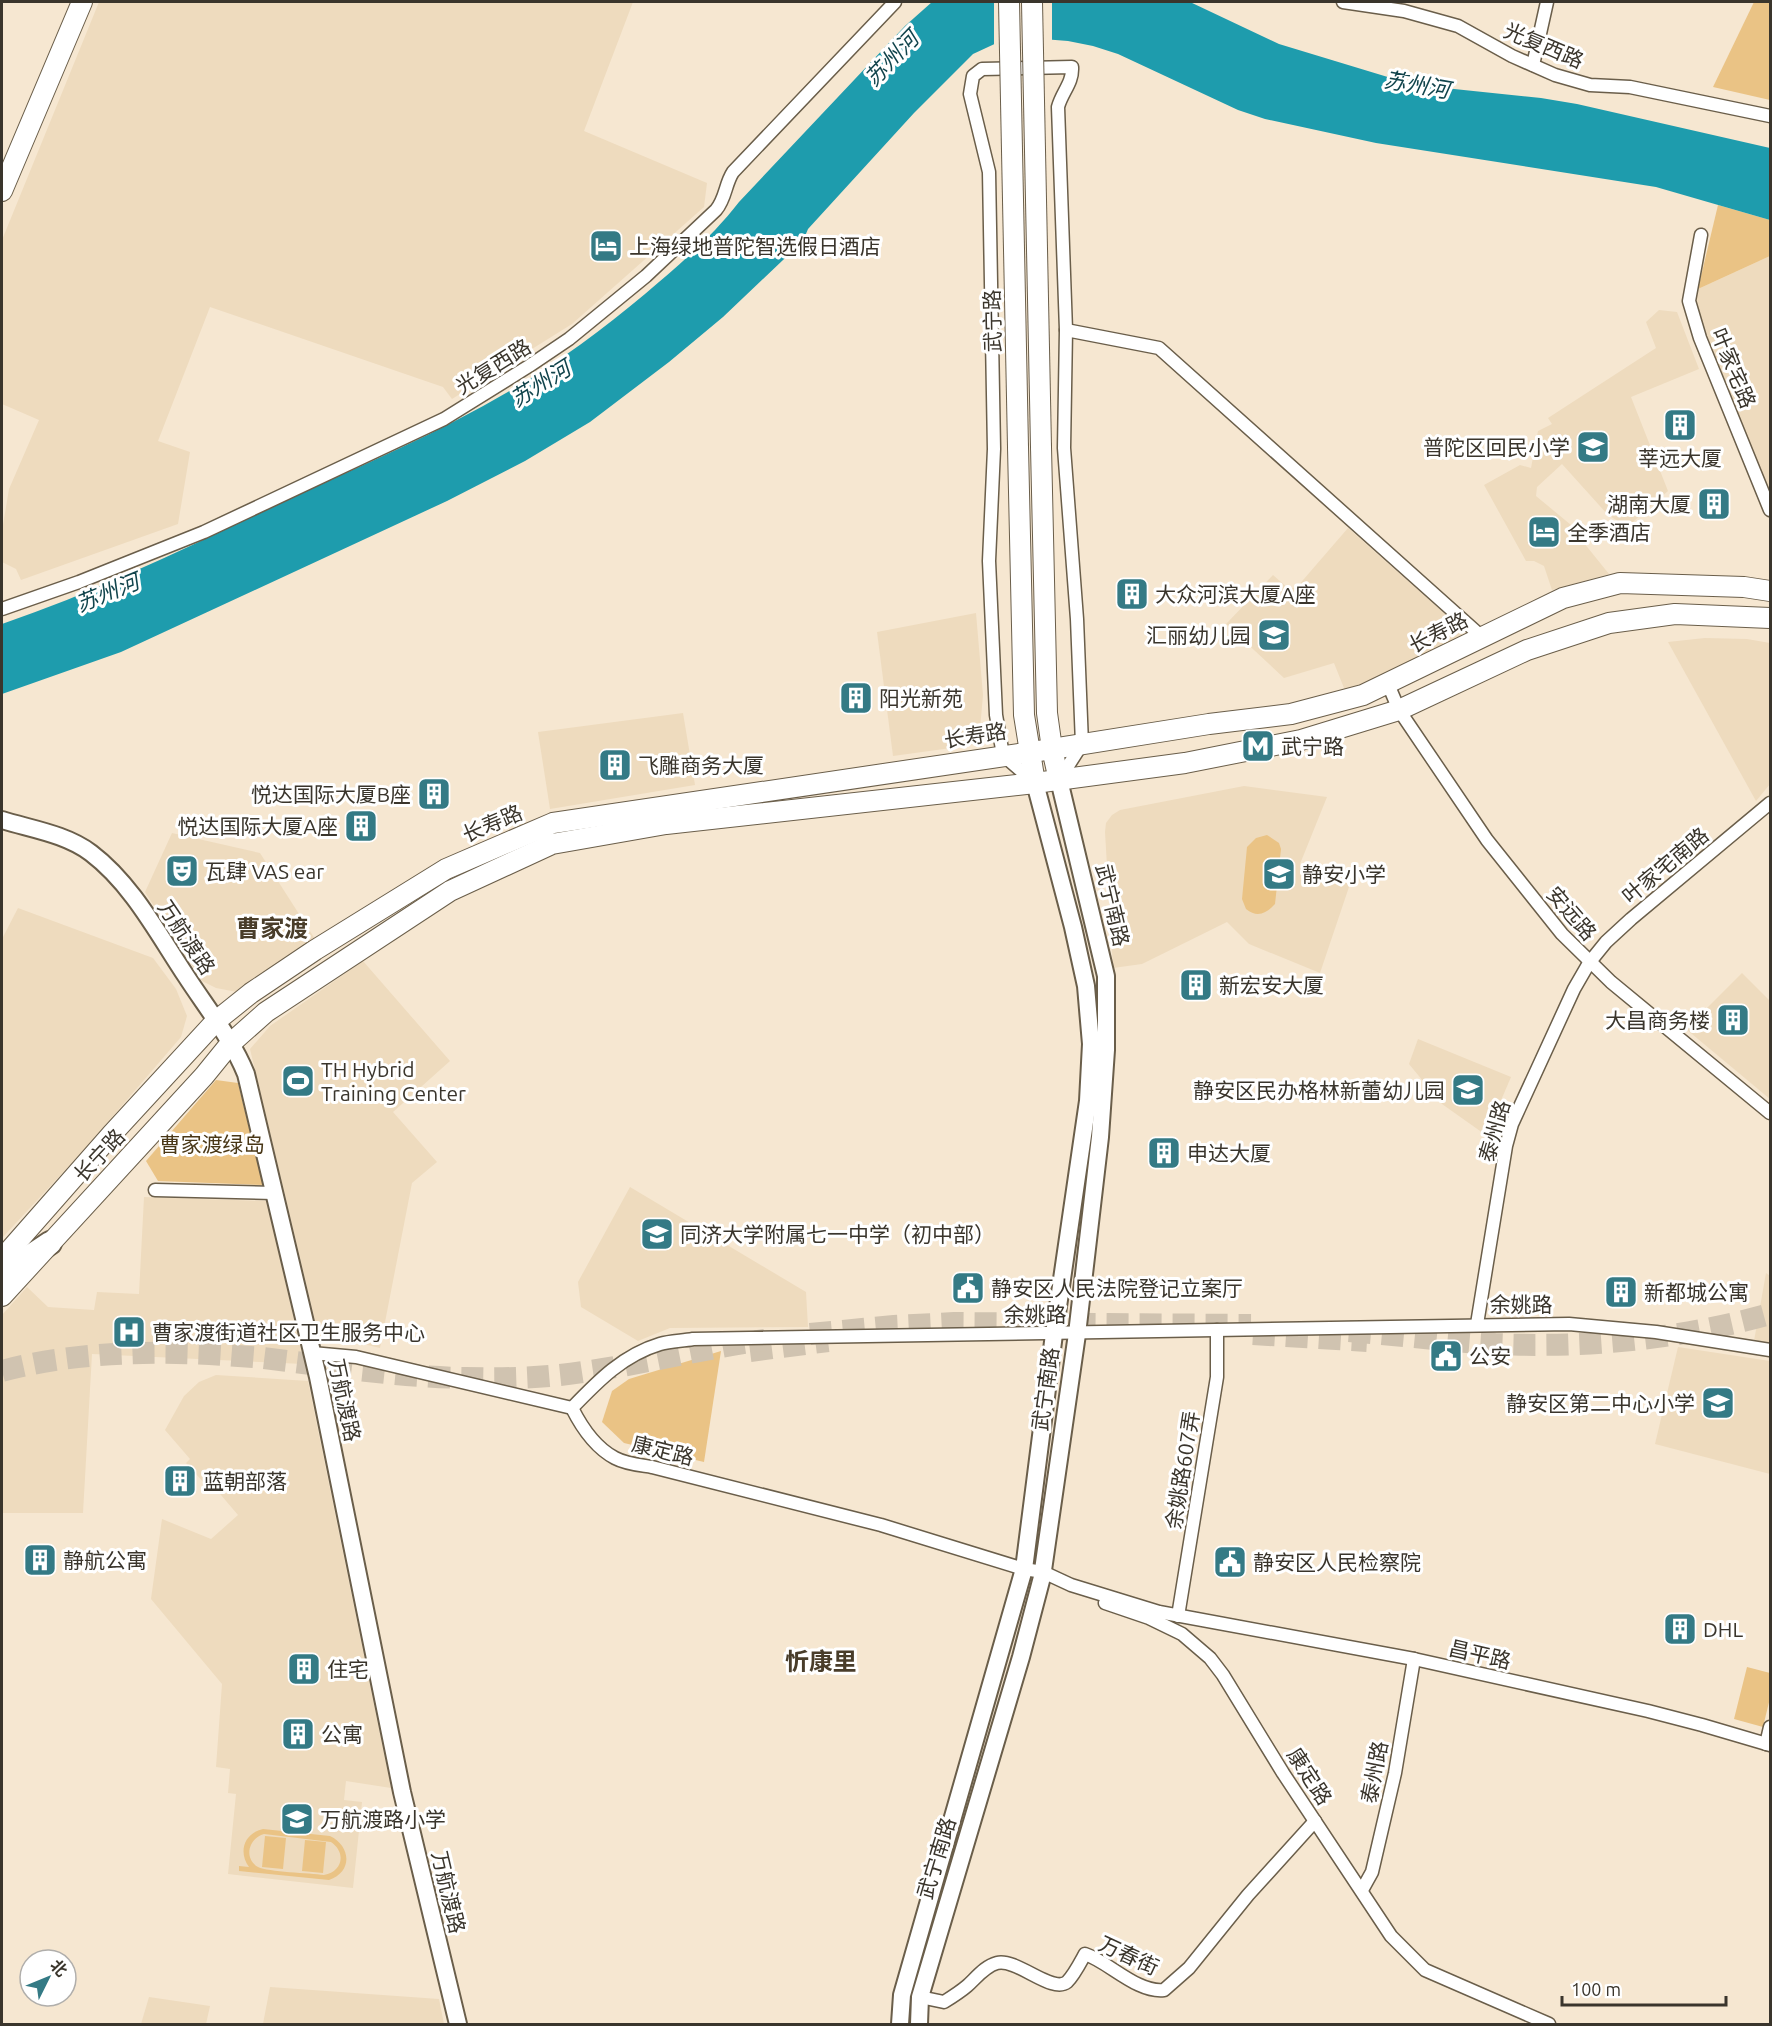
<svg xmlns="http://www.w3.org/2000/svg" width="1772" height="2026" font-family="Ubuntu,'Noto Sans SC',sans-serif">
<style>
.built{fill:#eedbbe}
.green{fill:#eac385;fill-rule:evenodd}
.water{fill:#1e9cad}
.pier{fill:#f6e7d1}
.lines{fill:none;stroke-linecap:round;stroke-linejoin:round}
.highway-tunnel{stroke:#d0c3b0;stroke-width:22;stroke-dasharray:22 11;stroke-linecap:butt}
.street-casing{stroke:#6a5e4a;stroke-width:15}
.secondary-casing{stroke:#6a5e4a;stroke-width:20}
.primary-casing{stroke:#6a5e4a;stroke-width:22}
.highway-casing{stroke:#6a5e4a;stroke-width:26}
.street{stroke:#fff;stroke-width:12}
.secondary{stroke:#fff;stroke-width:16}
.primary{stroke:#fff;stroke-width:20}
.highway{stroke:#fff;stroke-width:22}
.primary-bridge-casing{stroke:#6a5e4a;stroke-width:22;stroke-linecap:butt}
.primary-bridge{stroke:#fff;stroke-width:20}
.labels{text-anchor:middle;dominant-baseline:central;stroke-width:6;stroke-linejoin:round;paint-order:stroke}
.street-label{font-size:21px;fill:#3a352c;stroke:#fff}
.poi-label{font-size:21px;fill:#3a352c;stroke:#fff;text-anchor:start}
.park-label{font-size:21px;fill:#493717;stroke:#fff}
.water-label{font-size:22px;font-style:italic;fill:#11444c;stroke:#fff}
.quarter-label{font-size:24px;font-weight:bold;fill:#493d2a;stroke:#fff}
</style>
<rect width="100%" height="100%" fill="#f6e7d1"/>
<g class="built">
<polygon points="99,2 633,2 584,131 707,183 704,207 572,324 452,399 443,387 210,307 158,441 190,452 178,524 21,580 16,569 2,562 2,531 9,489 39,420 2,404 2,240"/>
<polygon points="1770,256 1770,493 1707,341 1696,305 1698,289"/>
<polygon points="1659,310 1677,312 1699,369 1631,397 1668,491 1625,529 1618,521 1608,515 1562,464 1537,487 1536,496 1588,539 1584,543 1609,574 1552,590 1544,566 1534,561 1526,561 1484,485 1520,465 1531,468 1538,431 1552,424 1548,418 1656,348 1646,322"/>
<polygon points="1348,528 1462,629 1462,638 1346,693 1334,663 1284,678 1226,624 1273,575 1289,589 1297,587"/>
<polygon points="976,613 983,695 980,729 973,745 893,756 877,632"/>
<polygon points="1705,638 1747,639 1770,643 1770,784 1756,801 1668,642"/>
<polygon points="683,713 695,785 550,809 538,732"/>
<polygon points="1244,786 1327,797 1300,864 1350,884 1320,973 1249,944 1227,922 1142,964 1113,968 1105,832 1106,823 1112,815 1120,810"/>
<polygon points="172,833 260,853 315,939 237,992 216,988 202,981 145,892"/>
<polygon points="18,908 153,958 176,989 187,1016 181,1037 82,1152 2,1238 2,939"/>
<polygon points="363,961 450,1061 393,1112 437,1162 412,1183 380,1348 318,1333 250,1049 270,1026"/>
<polygon points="1742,973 1770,1001 1770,1099 1686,1029"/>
<polygon points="1418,1039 1511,1077 1496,1112 1490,1138 1442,1104 1409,1064"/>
<polygon points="630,1187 806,1292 808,1327 670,1328 638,1341 581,1307 578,1282"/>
<polygon points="144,1197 267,1201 304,1364 92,1354 83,1513 2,1513 2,1315 27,1287 48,1307 94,1310 97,1292 139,1294"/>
<polygon points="1766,1273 1770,1276 1770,1344 1754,1341"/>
<polygon points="1678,1347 1770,1361 1770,1474 1655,1444"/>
<polygon points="216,1375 308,1381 391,1788 346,1781 344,1800 362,1802 353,1888 228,1874 236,1794 228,1793 230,1769 216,1767 222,1684 151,1599 162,1519 211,1539 238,1515 209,1481 205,1484 186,1463 190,1459 165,1430 184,1396 199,1382"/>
<polygon points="270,1987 439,1999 444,2024 263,2024"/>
<polygon points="149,1997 210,2006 206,2024 141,2024"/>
</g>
<g class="green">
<polygon points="1754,2 1770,2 1770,100 1713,87"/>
<polygon points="1718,205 1770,220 1770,256 1698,289"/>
<path d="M 1267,835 L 1279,843 L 1281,849 L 1275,904 C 1266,914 1257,918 1246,909 L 1242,899 L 1247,847 L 1256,838 Z"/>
<polygon points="216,1080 238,1083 263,1185 158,1181 146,1161"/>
<polygon points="721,1351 704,1462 624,1443 602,1422 612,1391 629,1379"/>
<polygon points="1747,1667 1770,1673 1770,1698 1763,1727 1734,1719"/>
<path d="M 263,1829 L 330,1836 C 351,1846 353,1872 329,1880 L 239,1871 L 239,1866 L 249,1867 C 238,1852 244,1833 263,1829 ZM 264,1834 L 331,1842 C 347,1853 342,1872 324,1875 C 310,1873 268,1872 258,1867 C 243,1858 249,1838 264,1834 Z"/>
<polygon points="265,1836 286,1838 283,1869 262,1867"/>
<polygon points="305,1840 326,1842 323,1873 302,1871"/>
</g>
<path class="water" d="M 932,2 L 1190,2 L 1279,44 L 1391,78 L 1435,87 L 1541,98 L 1577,104 L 1770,148 L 1770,220 L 1656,187 L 1376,143 L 1265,119 L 1238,110 L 1118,54 L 1093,46 L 1068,41 L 1030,38 L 1001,41 L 973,54 L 914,113 L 808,229 L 803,241 L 723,317 L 669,362 L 590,422 L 525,461 L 447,501 L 121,652 L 2,694 L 2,624 C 101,590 194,544 289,499 C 364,464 441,432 513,389 C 559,362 604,328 645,294 C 679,265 712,237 739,202 L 905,26 Z"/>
<polygon class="pier" points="994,2 1052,2 1052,42 1014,42 994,47"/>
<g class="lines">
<g class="highway-tunnel">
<path d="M 1349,1331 C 1398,1335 1446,1341 1495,1344 C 1587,1348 1681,1339 1770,1314"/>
<polyline points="810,1334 894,1326 954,1323 1251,1325"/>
<polyline points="1253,1334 1367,1341"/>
<polyline points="750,1351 828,1341"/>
<path d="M 2,1371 C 84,1349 178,1350 263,1358 C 330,1366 397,1377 465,1378 C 504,1379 544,1378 583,1372 C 644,1364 704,1348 765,1340"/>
</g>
<g class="street-casing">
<g id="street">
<polyline points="1343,2 1404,11 1458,26 1512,56 1555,75 1590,85 1630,87 1770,116"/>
<polyline points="1533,65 1547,2"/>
<polyline points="1701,235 1689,301 1700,338 1770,510"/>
<polyline points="1066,330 1159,348 1482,637"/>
<path d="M 2,609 L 79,582 L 204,532 L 444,419 L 529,366 L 569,339 L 646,276 L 716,210 C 726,198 725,184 733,172 L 895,2"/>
<polyline points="1388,684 1399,710 1487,840 1562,934 1611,982 1770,1113"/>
<path d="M 1035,783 L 1003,755 L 996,715 L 989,561 L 994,449 L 989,172 L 970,94 L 973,76 L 982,69 L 1072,67 C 1073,83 1062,92 1058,107 L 1066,330 L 1064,448 L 1077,619 L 1082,744 L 1059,780"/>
<polyline points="155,1190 274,1193"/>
<polyline points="1477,1324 1506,1146 1512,1124 1574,989 1589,963 1606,942 1631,919 1770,803"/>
<polyline points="312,1353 356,1357 572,1408"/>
<path d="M 572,1408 C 581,1426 596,1448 615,1458 C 626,1464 640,1465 652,1467 L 881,1525 L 1024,1569 L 1043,1572 L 1071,1585 L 1159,1612 L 1414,1659 L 1648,1711 L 1702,1725 L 1770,1745"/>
<path d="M 572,1408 C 598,1381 623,1355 660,1344 C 670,1341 682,1341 693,1339 L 1569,1324 L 1656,1332 L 1770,1350"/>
<polyline points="1105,1603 1149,1618 1182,1634 1210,1658 1223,1675 1283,1773 1391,1936 1425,1970 1549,2024"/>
<polyline points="1178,1616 1217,1377 1217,1330"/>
<polyline points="1766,1744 1770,1727"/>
<polyline points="1362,1890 1372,1872 1395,1773 1414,1659"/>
<path d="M 920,1997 L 944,2002 C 952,1997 960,1992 967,1986 C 976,1978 985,1966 997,1963 C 1017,1958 1052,1994 1067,1982 C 1074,1975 1080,1963 1085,1954 C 1109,1962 1137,1993 1164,1990 L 1189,1968 L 1248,1895 L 1315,1821"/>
</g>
</g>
<g class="secondary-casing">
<g id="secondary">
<path d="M 2,820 C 31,829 66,834 91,853 C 132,884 158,934 186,976 C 206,1007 232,1039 246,1074 L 318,1377 L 402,1792 L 458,2024"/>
<polyline points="900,2024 902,1995 1024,1569 1054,1334 1088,1101 1091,1044 1086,986 1073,927 1035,783"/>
<polyline points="919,2024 920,1997 1021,1657 1042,1577 1077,1334 1100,1137 1106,1050 1106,976 1059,780"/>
</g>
</g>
<g class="primary-casing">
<g id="primary">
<polyline points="2,191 82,2"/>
<polyline points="1018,447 1024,715 1035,783"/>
<polyline points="1041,447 1047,713 1052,749 1059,780"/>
<polyline points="2,1259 111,1135 216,1021 251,993 315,950 446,869 553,823 1052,749 1209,724 1291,714 1363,695 1563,598 1620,583 1744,587 1770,591"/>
<polyline points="2,1296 204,1076 230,1044 266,1012 450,891 552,844 666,824 1035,783 1185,763 1301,740 1399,710 1527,650 1609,623 1675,614 1770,618"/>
</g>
</g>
<g class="highway-casing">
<polyline id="highway" points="2,1275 50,1243"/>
</g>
<use href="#street" class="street"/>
<use href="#secondary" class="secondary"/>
<use href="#primary" class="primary"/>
<use href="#highway" class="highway"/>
<g class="primary-bridge-casing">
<g id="primary-bridge">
<polyline points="1009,2 1018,447"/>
<polyline points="1032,2 1041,447"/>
</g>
</g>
<use href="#primary-bridge" class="primary-bridge"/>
</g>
<defs>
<g id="hotel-square" transform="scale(1.725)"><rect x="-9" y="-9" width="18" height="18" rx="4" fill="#347a85" stroke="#fff"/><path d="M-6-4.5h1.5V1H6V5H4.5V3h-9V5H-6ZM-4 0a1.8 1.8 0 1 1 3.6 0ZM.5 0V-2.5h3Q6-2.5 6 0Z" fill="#fff"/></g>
<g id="building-square" transform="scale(1.725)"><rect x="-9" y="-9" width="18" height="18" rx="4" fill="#347a85" stroke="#fff"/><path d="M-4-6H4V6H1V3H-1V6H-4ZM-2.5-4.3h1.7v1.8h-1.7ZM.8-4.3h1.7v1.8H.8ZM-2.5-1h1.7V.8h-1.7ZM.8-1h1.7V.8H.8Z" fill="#fff"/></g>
<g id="school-square" transform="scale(1.725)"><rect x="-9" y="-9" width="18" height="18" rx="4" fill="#347a85" stroke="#fff"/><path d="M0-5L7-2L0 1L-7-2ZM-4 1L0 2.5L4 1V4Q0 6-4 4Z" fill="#fff"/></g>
<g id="metro-square" transform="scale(1.725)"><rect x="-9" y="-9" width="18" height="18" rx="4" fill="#347a85" stroke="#fff"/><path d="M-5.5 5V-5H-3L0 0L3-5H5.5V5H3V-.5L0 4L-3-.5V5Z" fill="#fff"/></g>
<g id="theatre-square" transform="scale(1.725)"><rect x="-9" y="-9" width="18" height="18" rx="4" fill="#347a85" stroke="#fff"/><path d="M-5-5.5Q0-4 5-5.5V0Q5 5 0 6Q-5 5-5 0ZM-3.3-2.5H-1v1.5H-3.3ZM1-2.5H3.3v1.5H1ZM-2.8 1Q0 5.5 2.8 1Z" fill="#fff"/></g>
<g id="stadium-square" transform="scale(1.725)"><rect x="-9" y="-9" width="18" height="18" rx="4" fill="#347a85" stroke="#fff"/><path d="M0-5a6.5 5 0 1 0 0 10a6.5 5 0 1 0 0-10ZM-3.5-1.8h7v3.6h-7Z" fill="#fff"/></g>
<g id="civic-square" transform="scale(1.725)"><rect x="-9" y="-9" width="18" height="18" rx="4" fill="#347a85" stroke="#fff"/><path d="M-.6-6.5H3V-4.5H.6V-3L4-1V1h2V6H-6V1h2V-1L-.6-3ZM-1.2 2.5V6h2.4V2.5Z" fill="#fff"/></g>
<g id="hospital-square" transform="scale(1.725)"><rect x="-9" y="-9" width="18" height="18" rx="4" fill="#347a85" stroke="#fff"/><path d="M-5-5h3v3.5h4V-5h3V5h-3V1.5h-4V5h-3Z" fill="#fff"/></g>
</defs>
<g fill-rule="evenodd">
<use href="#hotel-square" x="606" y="246"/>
<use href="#building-square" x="1680" y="425"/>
<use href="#school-square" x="1593" y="447"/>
<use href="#building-square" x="1714" y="504"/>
<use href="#hotel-square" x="1544" y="532"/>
<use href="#building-square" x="1132" y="594"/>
<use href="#school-square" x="1274" y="635"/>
<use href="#building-square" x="856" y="698"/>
<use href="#metro-square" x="1258" y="746"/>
<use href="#building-square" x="615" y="765"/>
<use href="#building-square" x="434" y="794"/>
<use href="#building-square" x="361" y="826"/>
<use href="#theatre-square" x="182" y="871"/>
<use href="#school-square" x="1279" y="874"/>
<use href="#building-square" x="1196" y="985"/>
<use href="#building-square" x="1733" y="1020"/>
<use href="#stadium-square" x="298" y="1081"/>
<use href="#school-square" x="1468" y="1090"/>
<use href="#building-square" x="1164" y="1153"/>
<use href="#school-square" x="657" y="1234"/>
<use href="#civic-square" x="968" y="1288"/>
<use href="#building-square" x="1621" y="1292"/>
<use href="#hospital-square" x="129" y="1332"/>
<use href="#civic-square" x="1446" y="1356"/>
<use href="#school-square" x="1718" y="1403"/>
<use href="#building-square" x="180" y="1481"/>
<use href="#building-square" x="40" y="1560"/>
<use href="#civic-square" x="1230" y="1562"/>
<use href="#building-square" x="1680" y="1629"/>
<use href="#building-square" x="304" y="1669"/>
<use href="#building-square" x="298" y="1734"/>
<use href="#school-square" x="297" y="1819"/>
</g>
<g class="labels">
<g class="street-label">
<text transform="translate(1544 45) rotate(23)">光复西路</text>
<text transform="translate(992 321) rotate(-91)">武宁路</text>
<text transform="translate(493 366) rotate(-32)">光复西路</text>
<text transform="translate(1734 368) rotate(68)">叶家宅路</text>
<text transform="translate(1438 632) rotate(-27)">长寿路</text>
<text transform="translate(975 735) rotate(-9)">长寿路</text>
<text transform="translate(492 823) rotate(-23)">长寿路</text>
<text transform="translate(1665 865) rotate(-40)">叶家宅南路</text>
<text transform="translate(1113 905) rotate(77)">武宁南路</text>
<text transform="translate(1572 913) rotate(49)">安远路</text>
<text transform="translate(187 937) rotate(56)">万航渡路</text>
<text transform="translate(1494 1131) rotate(-74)">泰州路</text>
<text transform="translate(99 1155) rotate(-47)">长宁路</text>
<text x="1521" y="1304">余姚路</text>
<text x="1035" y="1314">余姚路</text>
<text transform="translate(1045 1389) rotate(-82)">武宁南路</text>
<text transform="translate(345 1400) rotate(78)">万航渡路</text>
<text transform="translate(663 1450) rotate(14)">康定路</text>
<text transform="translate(1182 1470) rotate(-81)">余姚路607弄</text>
<text transform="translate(1480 1654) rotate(13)">昌平路</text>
<text transform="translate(1374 1772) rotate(-79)">泰州路</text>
<text transform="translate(1310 1776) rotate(57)">康定路</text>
<text transform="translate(936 1858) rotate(-73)">武宁南路</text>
<text transform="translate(449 1892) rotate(77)">万航渡路</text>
<text transform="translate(1129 1955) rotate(25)">万春街</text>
</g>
<g class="poi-label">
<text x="629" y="246">上海绿地普陀智选假日酒店</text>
<text x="1570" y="447" text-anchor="end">普陀区回民小学</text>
<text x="1680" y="458" text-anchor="middle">莘远大厦</text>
<text x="1691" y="504" text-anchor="end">湖南大厦</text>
<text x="1567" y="532">全季酒店</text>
<text x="1155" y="594">大众河滨大厦A座</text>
<text x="1251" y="635" text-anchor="end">汇丽幼儿园</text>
<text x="879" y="698">阳光新苑</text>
<text x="1281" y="746">武宁路</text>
<text x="638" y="765">飞雕商务大厦</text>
<text x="411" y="794" text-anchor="end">悦达国际大厦B座</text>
<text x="338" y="826" text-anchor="end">悦达国际大厦A座</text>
<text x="205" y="871">瓦肆 VAS ear</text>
<text x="1302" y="874">静安小学</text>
<text x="1219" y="985">新宏安大厦</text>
<text x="1710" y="1020" text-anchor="end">大昌商务楼</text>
<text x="321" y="1069">TH Hybrid<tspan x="321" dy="24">Training Center</tspan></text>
<text x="1445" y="1090" text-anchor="end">静安区民办格林新蕾幼儿园</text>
<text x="1187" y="1153">申达大厦</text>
<text x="680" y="1234">同济大学附属七一中学（初中部）</text>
<text x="991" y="1288">静安区人民法院登记立案厅</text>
<text x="1644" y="1292">新都城公寓</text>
<text x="152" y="1332">曹家渡街道社区卫生服务中心</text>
<text x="1469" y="1356">公安</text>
<text x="1695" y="1403" text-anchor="end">静安区第二中心小学</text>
<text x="203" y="1481">蓝朝部落</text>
<text x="63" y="1560">静航公寓</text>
<text x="1253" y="1562">静安区人民检察院</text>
<text x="1703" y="1629">DHL</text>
<text x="327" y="1669">住宅</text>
<text x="321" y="1734">公寓</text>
<text x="320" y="1819">万航渡路小学</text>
</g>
<g class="park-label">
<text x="212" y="1144">曹家渡绿岛</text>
</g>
<g class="water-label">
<text transform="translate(891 58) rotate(-46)">苏州河</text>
<text transform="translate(1417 84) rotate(10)">苏州河</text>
<text transform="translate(540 383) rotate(-32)">苏州河</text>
<text transform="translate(107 592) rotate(-22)">苏州河</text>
</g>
<g class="quarter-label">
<text x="272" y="928">曹家渡</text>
<text x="821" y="1661">忻康里</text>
</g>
</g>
<rect width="1772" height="2026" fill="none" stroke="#3a352c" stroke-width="6"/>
<g transform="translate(48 1978) rotate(47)"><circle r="28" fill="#ffffff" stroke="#b0aeab" stroke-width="1.5"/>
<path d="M0-4.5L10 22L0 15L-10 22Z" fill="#347a85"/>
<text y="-9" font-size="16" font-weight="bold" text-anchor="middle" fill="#3a352c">北</text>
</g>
<path d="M1562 1996v9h164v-9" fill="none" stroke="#3a352c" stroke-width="3"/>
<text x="1571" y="1996" font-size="18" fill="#3a352c" stroke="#ffffff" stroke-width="4.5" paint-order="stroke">100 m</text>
</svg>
